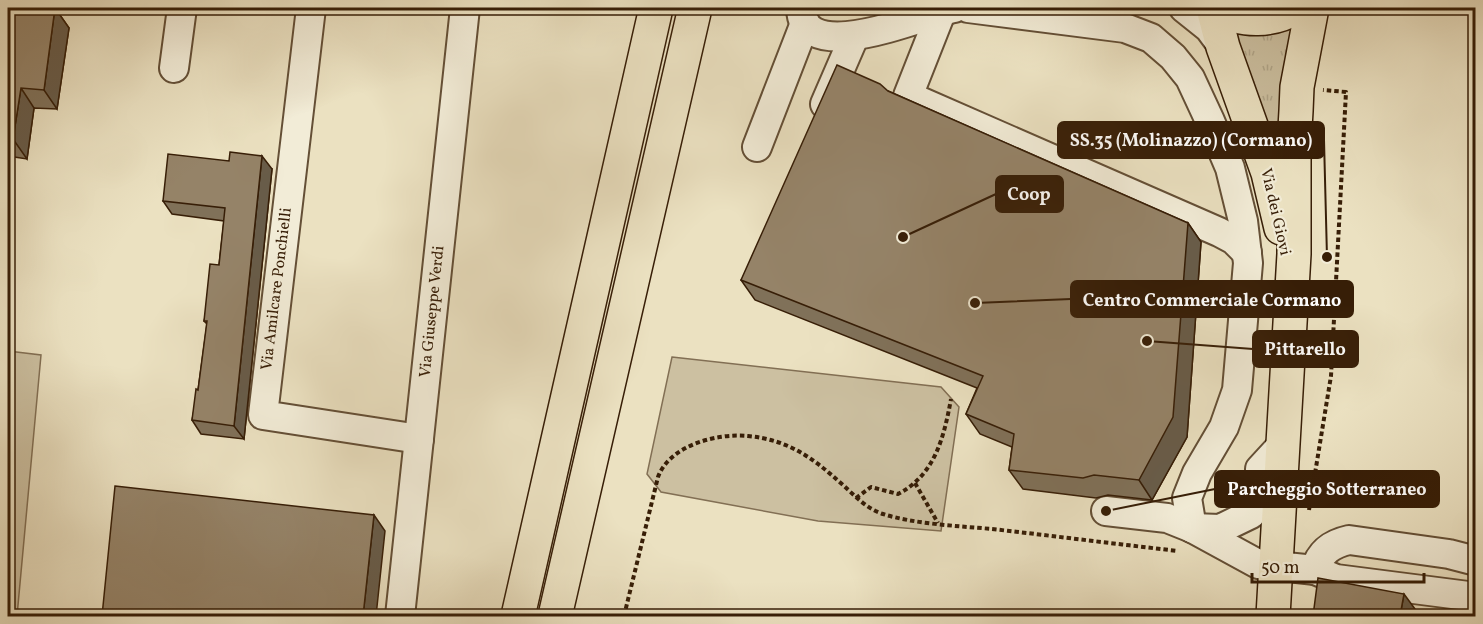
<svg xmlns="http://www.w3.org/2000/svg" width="1483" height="624" font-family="Vollkorn,serif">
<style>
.grass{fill:url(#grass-tufts);stroke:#826f54;stroke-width:1.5}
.park{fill:#ccc0a1;stroke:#826f54;stroke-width:1.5}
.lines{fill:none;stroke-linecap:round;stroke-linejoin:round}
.minor-casing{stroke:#644f36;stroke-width:32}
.major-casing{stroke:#371e07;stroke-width:36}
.highway-casing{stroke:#371e07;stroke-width:36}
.path{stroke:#371e07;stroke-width:4;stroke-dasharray:4.5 3;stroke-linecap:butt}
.minor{stroke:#f2ecd7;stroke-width:28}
.major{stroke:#ebe1c1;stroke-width:33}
.highway{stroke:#ebe1c1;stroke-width:33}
.wall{fill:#807159;stroke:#371e07;stroke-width:1.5}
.shaded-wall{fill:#685c49;stroke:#371e07;stroke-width:1.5}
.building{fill:#958368;stroke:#371e07;stroke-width:1.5}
.labels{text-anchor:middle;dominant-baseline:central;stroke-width:4.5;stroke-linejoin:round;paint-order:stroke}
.street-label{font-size:16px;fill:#371e07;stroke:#f2ecd7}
.leader{fill:none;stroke:#371e07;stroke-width:2}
.callout-dot{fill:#371e07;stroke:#f2ecd7;stroke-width:2}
.callout{fill:#371e07;stroke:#371e07;stroke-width:2}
.callout-label{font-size:18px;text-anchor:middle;font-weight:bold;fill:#fff}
</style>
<defs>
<pattern id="grass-tufts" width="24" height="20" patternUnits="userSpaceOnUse" patternTransform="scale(1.5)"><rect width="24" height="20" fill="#ccc0a1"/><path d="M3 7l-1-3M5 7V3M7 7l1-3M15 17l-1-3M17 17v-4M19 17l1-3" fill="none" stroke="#b0a589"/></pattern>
</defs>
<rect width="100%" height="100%" fill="#ebe1c1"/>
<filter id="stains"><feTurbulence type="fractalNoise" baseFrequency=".00333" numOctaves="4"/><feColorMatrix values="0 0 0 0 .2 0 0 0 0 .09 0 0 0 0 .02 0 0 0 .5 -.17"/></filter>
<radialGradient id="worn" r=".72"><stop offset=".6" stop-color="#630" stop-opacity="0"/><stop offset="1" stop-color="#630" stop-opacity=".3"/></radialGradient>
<polygon class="grass" points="1227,27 1274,32 1298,27 1283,144 1275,148"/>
<g class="park">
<polygon points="8,351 41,355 17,616 8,616"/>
<polygon points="672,357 941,387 959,407 941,531 818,521 661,492 647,474"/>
</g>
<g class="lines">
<g class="minor-casing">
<g id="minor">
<polyline points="311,8 263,415 419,439"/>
<path d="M 801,8 C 802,69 924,14 954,8"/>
<polyline points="968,8 1125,28 1151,38 1173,57 1190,78 1210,121 1230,168 1243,221 1248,263 1237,390 1224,427 1197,473 1187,498 1192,528"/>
<polyline points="1184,8 1209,28 1223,47"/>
<polyline points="942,10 908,96 1219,232 1234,240 1247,253"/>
<polyline points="174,68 182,8"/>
<polyline points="825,104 854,37"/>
<polyline points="757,147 805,23"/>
<polyline points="1106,511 1167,518 1192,528 1258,564 1315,570 1336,579 1476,597"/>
<polyline points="1192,528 1220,529 1251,514 1260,497 1260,469 1283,444"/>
<path d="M 1315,570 C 1320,552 1331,544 1349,540 L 1449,554 L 1476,561"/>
<path id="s1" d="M 400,616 L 465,8"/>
</g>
</g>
<g class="major-casing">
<g id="major">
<polyline points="1213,8 1223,47 1268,173 1281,228"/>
<path d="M 1221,8 C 1242,23 1273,21 1295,8"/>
<polyline points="1273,616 1294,254 1294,145 1296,111 1297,87 1312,8"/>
</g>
</g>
<g class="highway-casing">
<g id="highway">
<polyline points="518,616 656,8"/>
<polyline points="555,616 695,8"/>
</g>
</g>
<g class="path">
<polyline points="915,483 938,523"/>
<path d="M 856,498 L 871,487 L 898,494 C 935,475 944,437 951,399"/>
<polyline points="1309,510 1331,376 1346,92 1323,90"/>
<path d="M 624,616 L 658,477 C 670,445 717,433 748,436 C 789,440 813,458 843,485 C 855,496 867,509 883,514 C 914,524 959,526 992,529 C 1054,536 1116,544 1178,551"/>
</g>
<use href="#minor" class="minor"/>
<use href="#major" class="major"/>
<use href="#highway" class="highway"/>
</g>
<g class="wall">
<polygon points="8,8 55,8 69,28 57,109 34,108 27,159 8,156"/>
<polygon points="888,91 1188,223 1201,242 1187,437 1152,500 1108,495 1096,498 1023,489 1009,470 1012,447 980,434 966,414 977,388 755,300 741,280"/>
<polygon points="272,169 244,439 201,434 192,420 198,390 207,324 204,321 219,265 224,221 172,214 163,201"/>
</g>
<g class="shaded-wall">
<polygon points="55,8 69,28 57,109 44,90"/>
<polygon points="21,88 34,108 27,159 13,139"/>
<polygon points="262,156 272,169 244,439 234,426"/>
<polygon points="1188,223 1201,242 1187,437 1152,500 1139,480"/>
<polygon points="374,515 385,531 376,616 363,616"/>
<polygon points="1404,594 1415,609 1414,616 1400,616"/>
</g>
<g class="building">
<polygon points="8,8 55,8 44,90 21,88 13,139 8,138"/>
<polygon points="837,65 880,84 888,91 1188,223 1173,417 1139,480 1094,475 1083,478 1009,470 1014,434 966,414 983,376 741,280"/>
<polygon points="230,152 262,156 234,426 192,420 196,389 198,390 207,321 204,321 210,264 219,265 225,208 163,201 168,154 229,161"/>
<polygon points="115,486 374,515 363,616 102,616"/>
<polygon points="1318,578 1404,594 1400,616 1313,616"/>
</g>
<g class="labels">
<g class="street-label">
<text transform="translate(1275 212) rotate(77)">Via dei Giovi</text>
<text transform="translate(277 289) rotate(-83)">Via Amilcare Ponchielli</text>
<text stroke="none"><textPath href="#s1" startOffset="306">Via Giuseppe Verdi</textPath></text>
</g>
</g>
<path class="leader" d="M1327 257L1324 140M903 237L996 194M975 303L1071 299M1147 341L1253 349M1106 511L1215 489"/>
<g class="callout-dot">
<circle cx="1327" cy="257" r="6"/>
<circle cx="903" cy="237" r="6"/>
<circle cx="975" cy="303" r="6"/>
<circle cx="1147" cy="341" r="6"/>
<circle cx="1106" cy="511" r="6"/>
</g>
<g class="callout">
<rect x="1058" y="122" width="266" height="36" rx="6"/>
<rect x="996" y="176" width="67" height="36" rx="6"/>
<rect x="1071" y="281" width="282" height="36" rx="6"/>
<rect x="1253" y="331" width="105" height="36" rx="6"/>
<rect x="1215" y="471" width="224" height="36" rx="6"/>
</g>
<g class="callout-label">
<text x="1191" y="146">SS.35 (Molinazzo) (Cormano)</text>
<text x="1029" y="200">Coop</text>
<text x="1212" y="306">Centro Commerciale Cormano</text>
<text x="1305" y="355">Pittarello</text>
<text x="1327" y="495">Parcheggio Sotterraneo</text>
</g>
<rect width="1483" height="624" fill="none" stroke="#ebe1c1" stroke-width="30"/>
<rect x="9" y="9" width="1465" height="606" fill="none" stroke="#371e07" stroke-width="3"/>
<rect x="15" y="15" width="1453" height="594" fill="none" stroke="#371e07" stroke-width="1.5"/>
<path d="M1252 573v9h172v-9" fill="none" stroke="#371e07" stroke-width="3"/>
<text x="1261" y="573" font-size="18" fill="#371e07" stroke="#f2ecd7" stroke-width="4.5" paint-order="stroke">50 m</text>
<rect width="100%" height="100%" filter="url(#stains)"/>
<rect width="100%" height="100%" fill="url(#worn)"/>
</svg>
